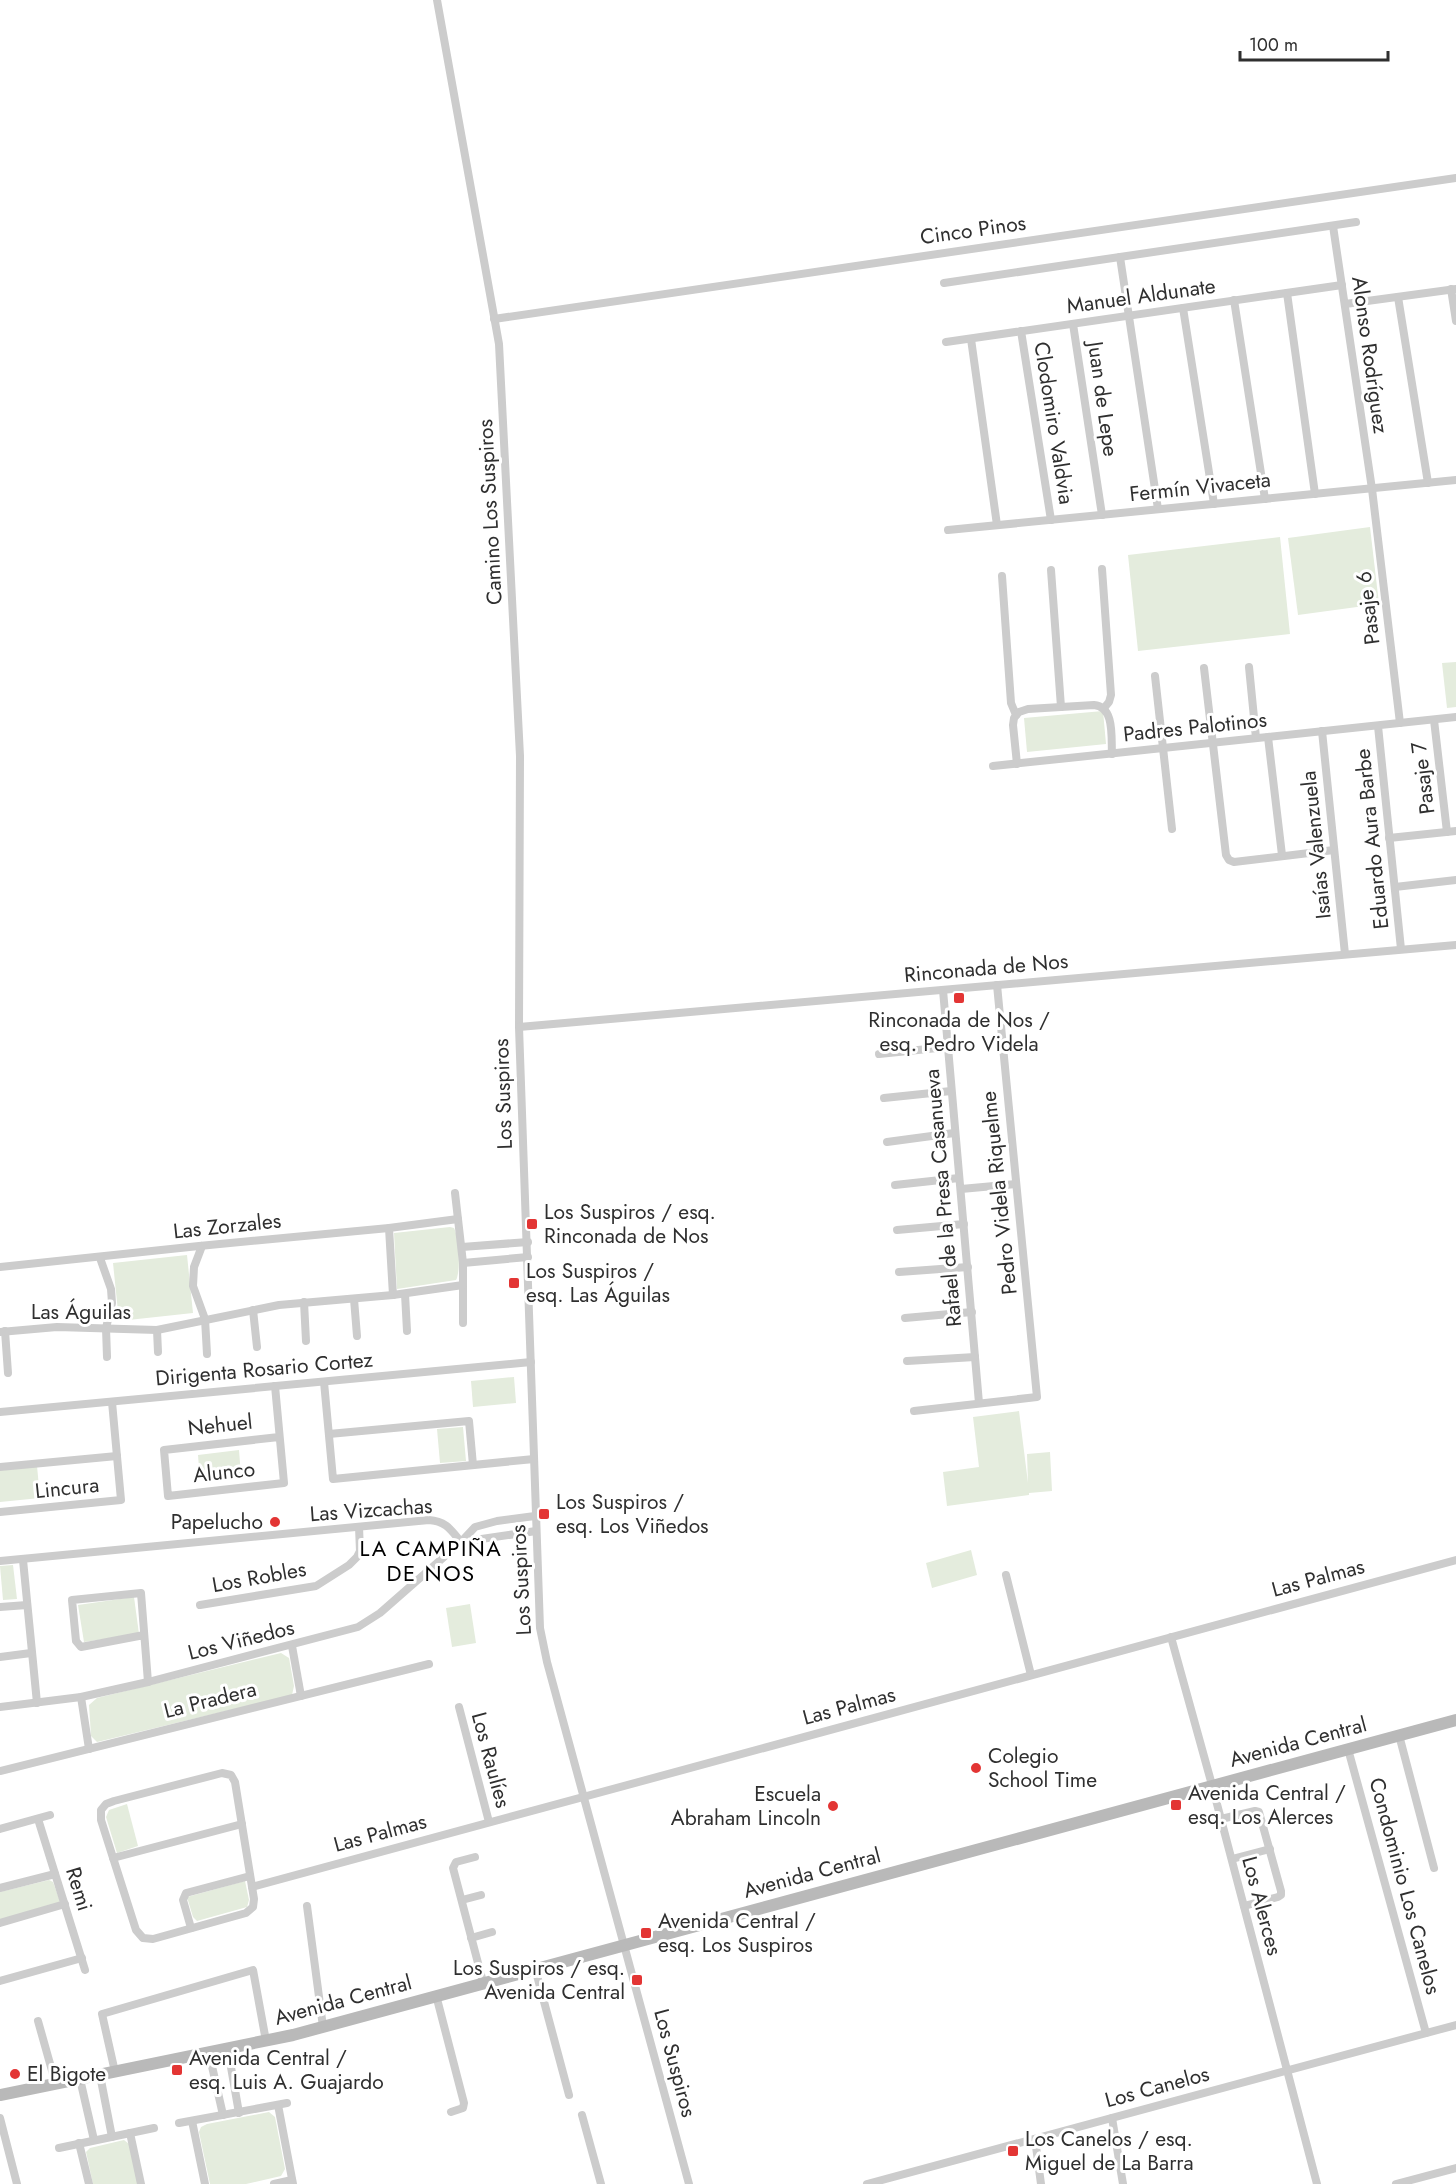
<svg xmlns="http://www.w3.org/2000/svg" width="1456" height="2184" font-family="Jost,sans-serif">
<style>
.green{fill:#e4ecdd}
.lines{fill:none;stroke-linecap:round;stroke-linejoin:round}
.street{stroke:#ccc;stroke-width:8}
.secondary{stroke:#b9b9b9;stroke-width:12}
.poi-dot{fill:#e33534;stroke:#fff;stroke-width:2}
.labels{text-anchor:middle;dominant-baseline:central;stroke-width:6;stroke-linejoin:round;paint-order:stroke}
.street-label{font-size:21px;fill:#2f2f2f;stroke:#fff}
.poi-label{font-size:21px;fill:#2f2f2f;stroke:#fff;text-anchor:start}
.neighbourhood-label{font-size:22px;letter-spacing:1.5px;fill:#000;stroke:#fff}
</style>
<rect width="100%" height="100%" fill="#fff"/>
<g class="green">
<polygon points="1370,527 1379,604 1298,615 1288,538"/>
<polygon points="1280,537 1290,634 1138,651 1128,555"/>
<polygon points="1456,662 1456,707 1447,708 1442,663"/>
<polygon points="1103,711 1106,744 1027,752 1024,718"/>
<path d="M 450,1227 L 454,1228 C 459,1238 461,1271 456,1280 L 397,1289 L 394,1233 Z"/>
<polygon points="187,1255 193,1313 119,1321 113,1263"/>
<polygon points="514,1377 516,1403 473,1407 471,1381"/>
<polygon points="1019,1411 1028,1483 1027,1454 1050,1452 1052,1491 1029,1493 1029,1495 947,1506 943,1472 979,1467 973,1417"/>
<polygon points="463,1427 466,1461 440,1463 437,1429"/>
<polygon points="239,1450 241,1476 200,1480 198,1455"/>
<polygon points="37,1466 40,1498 0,1502 0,1469"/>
<polygon points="971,1550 977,1575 932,1588 926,1563"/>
<polygon points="13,1565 17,1599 3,1600 0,1566"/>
<polygon points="134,1597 139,1634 84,1642 78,1605"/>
<polygon points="470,1604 476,1643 452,1647 446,1608"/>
<polygon points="281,1653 289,1658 294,1686 292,1695 97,1742 91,1736 89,1705 97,1698"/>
<polygon points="127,1804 138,1846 117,1853 106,1817 109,1810"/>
<polygon points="49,1880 53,1882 60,1901 57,1904 0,1920 0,1892"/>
<polygon points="245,1881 249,1900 247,1907 197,1921 193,1917 187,1897"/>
<polygon points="269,2112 275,2117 285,2169 281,2176 246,2184 210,2184 199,2132 201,2127 207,2124"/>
<polygon points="124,2140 129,2144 139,2184 93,2184 86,2152 90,2148"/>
</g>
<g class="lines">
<g class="street">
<polyline points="437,0 499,344 520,756 519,1027 540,1628 547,1662 689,2184"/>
<polyline points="1333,226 1372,489 1400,723"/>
<polyline points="1120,257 1158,509"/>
<polyline points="944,283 1356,222"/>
<polyline points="1451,289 1456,321"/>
<polyline points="1287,293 1315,494"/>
<polyline points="1398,297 1428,483"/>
<polyline points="1234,300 1265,499"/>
<polyline points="1345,304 1456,289"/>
<polyline points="1183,308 1214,504"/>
<polyline points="494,319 1456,178"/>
<polyline points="1073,324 1102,515"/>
<polyline points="1021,331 1051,520"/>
<polyline points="971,339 997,525"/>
<polyline points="946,342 1342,285"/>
<polyline points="948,530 1456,480"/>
<polyline points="1102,569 1111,695 1109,702 1104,708"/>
<polyline points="1051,570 1061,707"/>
<polyline points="1002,576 1011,703 1016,715"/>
<polyline points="1249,667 1256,738"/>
<polyline points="1204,668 1226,855 1229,860 1234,862 1334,850"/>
<polyline points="1155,676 1172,829"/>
<polyline points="1434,720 1447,832"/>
<polyline points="1378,726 1401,949"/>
<polyline points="1322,731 1345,954"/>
<polyline points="1268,737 1282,855"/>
<path d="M 1017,764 L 1013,725 L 1014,718 L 1019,712 L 1028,709 L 1094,705 C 1115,707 1111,737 1112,754"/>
<polyline points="993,766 1456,717"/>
<polyline points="1389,838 1456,831"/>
<polyline points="1395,887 1456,880"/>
<polyline points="943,990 979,1403"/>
<polyline points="519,1027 1456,945"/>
<polyline points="879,1054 947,1047"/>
<polyline points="884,1098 951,1091"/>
<polyline points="887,1142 954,1133"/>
<polyline points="895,1185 959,1178"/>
<polyline points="961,1189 1016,1184"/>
<polyline points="455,1193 463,1263 463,1323"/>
<polyline points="389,1228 393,1295"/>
<polyline points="897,1230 964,1224"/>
<polyline points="202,1246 194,1267 193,1286 205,1319 207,1354"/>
<polyline points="462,1247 528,1242"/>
<polyline points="100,1258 111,1289 112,1303 106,1328 107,1357"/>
<polyline points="463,1263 528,1257"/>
<polyline points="0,1267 199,1246 389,1228 458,1219"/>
<polyline points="899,1272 968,1267"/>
<polyline points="405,1294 407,1331"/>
<polyline points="354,1299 357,1336"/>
<polyline points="304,1302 306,1341"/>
<polyline points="253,1310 257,1347"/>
<polyline points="905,1318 972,1312"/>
<polyline points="157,1330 158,1352"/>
<polyline points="5,1331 8,1373"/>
<polyline points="0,1332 57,1327 157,1330 279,1305 393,1295 463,1285"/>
<polyline points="907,1361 975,1357"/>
<polyline points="324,1382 333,1479 534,1459"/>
<polyline points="275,1386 284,1483 168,1496 164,1450 279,1437"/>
<polyline points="914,1411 1037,1397 997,985"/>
<polyline points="0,1412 531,1362"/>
<polyline points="329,1434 469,1421 473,1465"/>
<polyline points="0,1467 117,1456"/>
<polyline points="0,1512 121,1500 112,1402"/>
<polyline points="461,1542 536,1531"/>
<polyline points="23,1560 37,1703"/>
<path d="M 0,1561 L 429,1520 C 446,1521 451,1530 461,1542"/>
<polyline points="1006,1575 1031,1675"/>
<polyline points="200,1605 316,1586 349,1565 357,1557 360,1551 359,1527"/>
<polyline points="0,1607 27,1605"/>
<polyline points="144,1635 81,1647 76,1641 72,1600 141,1593 148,1682"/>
<polyline points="1171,1637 1212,1785 1317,2184"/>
<polyline points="292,1646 301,1696"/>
<polyline points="0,1657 31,1653"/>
<polyline points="81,1697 89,1749"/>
<polyline points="0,1707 81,1697 148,1682 358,1627 380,1613 461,1542 475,1527 497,1521 535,1516"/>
<polyline points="459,1707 489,1822"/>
<polyline points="1399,1735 1434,1868"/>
<polyline points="1348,1749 1426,2033"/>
<polyline points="0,1771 429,1664"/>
<polygon points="222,1773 231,1775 235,1782 254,1899 253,1907 246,1913 153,1939 143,1938 136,1930 101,1820 101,1810 106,1804 114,1801"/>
<polyline points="38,1819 85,1970"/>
<polyline points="1221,1819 1255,1811 1259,1812 1281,1891 1281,1895 1278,1897 1244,1906"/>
<polyline points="0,1829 50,1815"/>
<polyline points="475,1857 456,1862 453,1868 483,1982"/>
<polyline points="113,1858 242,1824"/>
<polyline points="1232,1859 1270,1849"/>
<polyline points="252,1887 1456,1560"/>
<polyline points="0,1888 55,1874"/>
<polyline points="462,1900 481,1895"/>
<polyline points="307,1906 323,2027"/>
<polyline points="0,1923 65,1904"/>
<polyline points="191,1928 183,1900 186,1893 250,1876"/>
<polyline points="471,1938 492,1932"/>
<polyline points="535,1968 569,2095"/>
<polyline points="0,1981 82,1958"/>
<polyline points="436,1995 464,2103 463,2108 451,2112"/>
<polyline points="38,2021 56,2085"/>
<polyline points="228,2050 239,2113"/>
<polyline points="209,2053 223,2115"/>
<polyline points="115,2072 102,2014 253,1970 266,2041"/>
<polyline points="100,2075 112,2137"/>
<polyline points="80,2079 94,2140"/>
<polyline points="278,2105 293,2184"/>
<polyline points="582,2115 601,2184"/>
<polyline points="0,2118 17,2184"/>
<polyline points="1112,2118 1123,2184"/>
<polyline points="192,2121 205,2184"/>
<polyline points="179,2123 287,2103"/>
<polyline points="130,2133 141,2184"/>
<polyline points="1035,2139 1041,2184"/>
<polyline points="79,2143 89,2184"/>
<polyline points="59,2148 154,2128"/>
<polyline points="274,2184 292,2180"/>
<polyline points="867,2184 1456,2025"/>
<polyline points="1396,2184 1456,2168"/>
</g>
<polyline class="secondary" points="0,2095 293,2035 1456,1720"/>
</g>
<g class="poi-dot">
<rect x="953" y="992" width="12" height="12" rx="3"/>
<rect x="526" y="1218" width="12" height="12" rx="3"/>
<rect x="508" y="1277" width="12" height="12" rx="3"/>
<rect x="538" y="1508" width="12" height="12" rx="3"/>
<circle cx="275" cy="1522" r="6"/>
<circle cx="976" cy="1768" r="6"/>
<rect x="1170" y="1799" width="12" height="12" rx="3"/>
<circle cx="833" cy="1806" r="6"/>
<rect x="640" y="1927" width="12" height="12" rx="3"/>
<rect x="631" y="1974" width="12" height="12" rx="3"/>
<rect x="171" y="2064" width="12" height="12" rx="3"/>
<circle cx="15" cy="2074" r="6"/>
<rect x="1007" y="2145" width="12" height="12" rx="3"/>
</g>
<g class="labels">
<g class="street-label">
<text transform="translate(973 230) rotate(-8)">Cinco Pinos</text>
<text transform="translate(1141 296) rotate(-8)">Manuel Aldunate</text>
<text transform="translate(1370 355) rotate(82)">Alonso Rodríguez</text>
<text transform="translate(1103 399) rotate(82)">Juan de Lepe</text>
<text transform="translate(1054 423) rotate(81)">Clodomiro Valdvia</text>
<text transform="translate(1200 487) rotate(-6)">Fermín Vivaceta</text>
<text transform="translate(490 512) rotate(-93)">Camino Los Suspiros</text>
<text transform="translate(1368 608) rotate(-97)">Pasaje 6</text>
<text transform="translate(1195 727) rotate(-6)">Padres Palotinos</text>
<text transform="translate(1423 778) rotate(-97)">Pasaje 7</text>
<text transform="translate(1372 839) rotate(-96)">Eduardo Aura Barbe</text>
<text transform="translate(1316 845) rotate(-96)">Isaías Valenzuela</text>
<text transform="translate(986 968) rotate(-5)">Rinconada de Nos</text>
<text transform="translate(503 1094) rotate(-92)">Los Suspiros</text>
<text transform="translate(999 1193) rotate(-96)">Pedro Videla Riquelme</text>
<text transform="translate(943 1198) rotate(-95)">Rafael de la Presa Casanueva</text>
<text transform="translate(227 1226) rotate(-6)">Las Zorzales</text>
<text x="81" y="1312">Las Águilas</text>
<text transform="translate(264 1369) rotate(-5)">Dirigenta Rosario Cortez</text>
<text transform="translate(220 1425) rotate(-6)">Nehuel</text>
<text transform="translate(224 1472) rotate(-6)">Alunco</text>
<text transform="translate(67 1488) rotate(-6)">Lincura</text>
<text transform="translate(371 1510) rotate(-4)">Las Vizcachas</text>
<text transform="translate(259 1577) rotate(-10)">Los Robles</text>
<text transform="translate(1318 1578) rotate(-15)">Las Palmas</text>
<text transform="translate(521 1580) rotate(-93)">Los Suspiros</text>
<text transform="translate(241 1640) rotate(-14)">Los Viñedos</text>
<text transform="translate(210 1700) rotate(-14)">La Pradera</text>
<text transform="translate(849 1706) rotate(-15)">Las Palmas</text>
<text transform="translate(1298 1742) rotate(-15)">Avenida Central</text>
<text transform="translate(491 1760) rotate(75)">Los Raulíes</text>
<text transform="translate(380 1833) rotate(-15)">Las Palmas</text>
<text transform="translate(812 1873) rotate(-15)">Avenida Central</text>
<text transform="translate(1405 1886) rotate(75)">Condominio Los Canelos</text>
<text transform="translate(79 1889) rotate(73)">Remi</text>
<text transform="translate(1262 1906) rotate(75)">Los Alerces</text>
<text transform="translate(343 2000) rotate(-15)">Avenida Central</text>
<text transform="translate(675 2063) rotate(75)">Los Suspiros</text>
<text transform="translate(1157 2087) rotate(-15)">Los Canelos</text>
</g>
<g class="poi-label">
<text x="959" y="1020" text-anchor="middle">Rinconada de Nos /<tspan x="959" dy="24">esq. Pedro Videla</tspan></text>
<text x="544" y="1212">Los Suspiros / esq.<tspan x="544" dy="24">Rinconada de Nos</tspan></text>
<text x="526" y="1271">Los Suspiros /<tspan x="526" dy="24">esq. Las Águilas</tspan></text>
<text x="556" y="1502">Los Suspiros /<tspan x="556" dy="24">esq. Los Viñedos</tspan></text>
<text x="263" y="1522" text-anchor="end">Papelucho</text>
<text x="988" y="1756">Colegio<tspan x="988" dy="24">School Time</tspan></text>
<text x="1188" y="1793">Avenida Central /<tspan x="1188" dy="24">esq. Los Alerces</tspan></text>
<text x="821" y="1794" text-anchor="end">Escuela<tspan x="821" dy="24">Abraham Lincoln</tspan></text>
<text x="658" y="1921">Avenida Central /<tspan x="658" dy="24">esq. Los Suspiros</tspan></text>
<text x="625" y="1968" text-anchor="end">Los Suspiros / esq.<tspan x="625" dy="24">Avenida Central</tspan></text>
<text x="189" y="2058">Avenida Central /<tspan x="189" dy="24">esq. Luis A. Guajardo</tspan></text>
<text x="27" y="2074">El Bigote</text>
<text x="1025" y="2139">Los Canelos / esq.<tspan x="1025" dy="24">Miguel de La Barra</tspan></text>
</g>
<g class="neighbourhood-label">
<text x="431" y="1548">LA CAMPIÑA<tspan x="431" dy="25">DE NOS</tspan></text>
</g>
</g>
<path d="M1240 51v9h148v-9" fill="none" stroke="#2f2f2f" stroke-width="3"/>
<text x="1249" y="51" font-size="18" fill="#2f2f2f" stroke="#ffffff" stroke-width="4.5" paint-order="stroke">100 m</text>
</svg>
